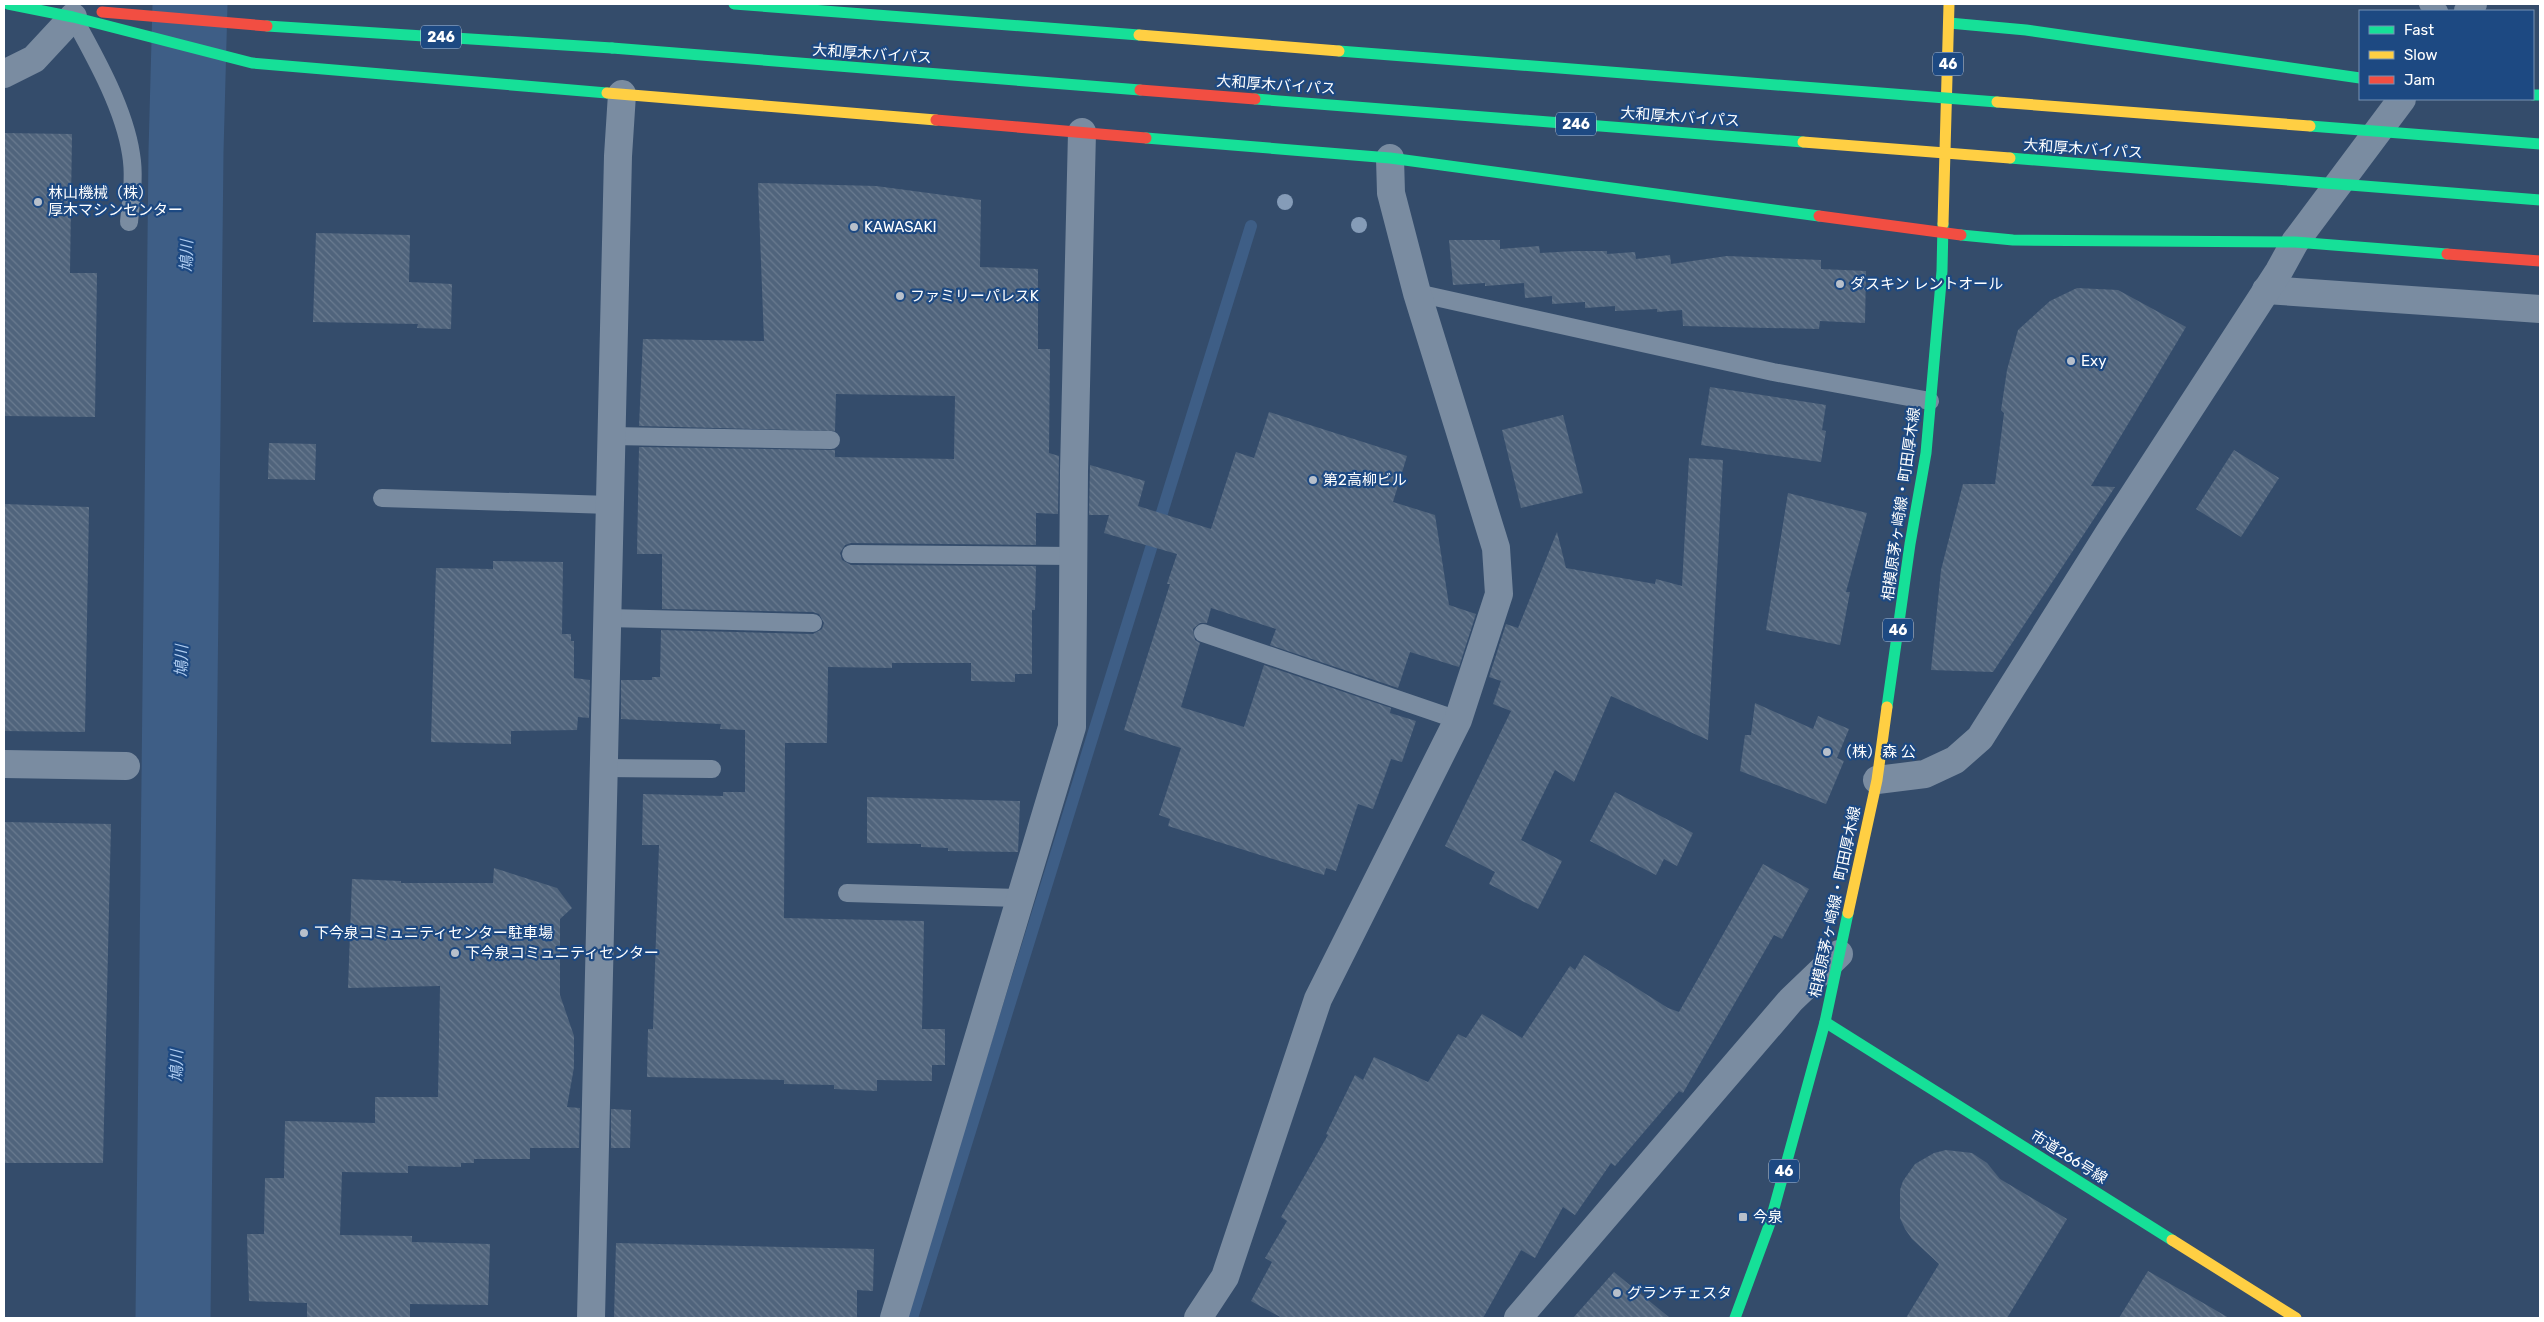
<svg xmlns="http://www.w3.org/2000/svg" width="2544" height="1322" viewBox="0 0 2544 1322" font-family="Rubik,'Noto Sans JP',sans-serif">
	<style>
		.lines { fill: none; stroke-linecap: round; stroke-linejoin: round }
		.stream { stroke: #3e5e86; stroke-width: 12 }
		.river { stroke: #3e5e86; stroke-width: 75 }
		.building { fill: url(#building-back-hatch) }
		.lane { stroke: #7a8ca1; stroke-width: 18 }
		.street { stroke: #7a8ca1; stroke-width: 28 }
		.fast { stroke: #16e098; stroke-width: 11 }
		.slow { stroke: #ffcf43; stroke-width: 11 }
		.jam { stroke: #f24e42; stroke-width: 11 }
		.fast-bridge { stroke: #16e098; stroke-width: 11 }
		.slow-bridge { stroke: #ffcf43; stroke-width: 11 }
		.jam-bridge { stroke: #f24e42; stroke-width: 11 }
		.tree { fill: #859cb8 }
		.poi-dot { fill: #b8c0cb; stroke: #1d4982; stroke-width: 2 }
		.labels { text-anchor: middle; stroke-width: 4.5; stroke-linejoin: round; paint-order: stroke }
		.shield { fill: #1d4982; stroke: #bbc8da; stroke-width: 1 }
		.shield-label { font-size: 14px; font-weight: bold; fill: #fff }
		.street-label { font-size: 15px; fill: #fff; stroke: #1d4982 }
		.poi-label { font-size: 15px; fill: #fff; stroke: #1d4982; text-anchor: start }
		.water-label { font-size: 16px; font-style: italic; fill: #afcdf1; stroke: #1d4982 }
	</style>
	<defs>
		<pattern id="building-back-hatch" width="6" height="6" patternUnits="userSpaceOnUse" patternTransform="scale(1.25)"><rect width="6" height="6" fill="#50647c"/><path d="M-1 5l2 2M0 0l6 6M5-1l2 2" fill="none" stroke="#6a7b90"/></pattern>
	</defs>
	<rect width="100%" height="100%" fill="#344c6b"/>
	<g class="lines">
		<polyline class="stream" points="912,1318 1251,226"/>
		<polyline class="river" points="173,1318 186,152 190,4"/>
	</g>
	<g class="building">
		<polygon points="4,133 72,134 70,273 97,273 95,417 4,416"/>
		<polygon points="758,183 876,186 981,200 980,267 1038,269 1038,349 1050,349 1049,453 1059,456 1058,514 1036,513 1036,545 851,543 845,545 840,553 842,560 851,565 1036,566 1035,610 1032,610 1032,674 1015,674 1015,682 971,681 971,663 892,663 892,668 828,667 827,743 785,743 784,918 924,921 922,1029 945,1029 945,1065 932,1065 932,1081 877,1080 877,1091 834,1089 834,1085 784,1084 784,1080 647,1077 648,1029 653,1029 659,845 642,845 643,794 723,796 723,792 745,792 745,730 720,729 721,724 621,719 621,680 652,680 652,677 660,677 661,630 813,634 822,629 824,623 819,614 813,612 662,609 662,554 637,554 639,447 835,450 835,457 954,459 955,396 836,394 835,431 639,426 643,339 764,341"/>
		<polygon points="316,233 410,235 409,282 452,284 451,329 417,328 418,324 313,322"/>
		<polygon points="1449,240 1500,240 1500,249 1539,246 1540,253 1576,251 1607,251 1607,254 1635,252 1636,259 1670,255 1671,264 1727,256 1821,260 1821,269 1866,271 1865,323 1820,321 1819,329 1683,326 1682,310 1657,312 1657,309 1615,311 1615,306 1585,308 1585,302 1552,304 1552,296 1525,298 1524,283 1485,286 1485,283 1453,285"/>
		<polygon points="2077,288 2118,290 2186,327 2091,486 2115,487 1993,672 1931,670 1941,570 1963,484 1995,484 2004,413 2001,410 2007,370 2018,330 2050,301"/>
		<polygon points="1710,387 1826,405 1822,430 1826,431 1821,462 1701,445"/>
		<polygon points="1269,412 1407,456 1393,502 1435,515 1449,605 1476,614 1459,667 1410,652 1398,688 1270,645 1276,629 1211,608 1207,623 1200,623 1193,629 1195,640 1200,643 1181,707 1244,727 1264,665 1391,708 1390,713 1416,721 1402,762 1391,759 1373,809 1358,804 1336,871 1326,868 1324,875 1168,826 1170,819 1159,815 1181,748 1124,730 1170,584 1167,584 1177,554 1104,533 1109,515 1089,515 1090,465 1145,481 1138,506 1211,529 1236,452 1254,458"/>
		<polygon points="1563,415 1583,493 1521,508 1502,430"/>
		<polygon points="269,443 316,444 315,480 268,479"/>
		<polygon points="2234,450 2279,478 2241,537 2196,509"/>
		<polygon points="1689,458 1723,460 1708,740 1611,696 1574,782 1555,770 1521,840 1562,861 1538,909 1489,884 1495,872 1445,846 1511,711 1493,704 1501,681 1489,677 1506,624 1518,628 1557,532 1566,568 1655,584 1656,579 1682,586"/>
		<polygon points="1788,493 1867,513 1846,592 1850,592 1840,645 1766,630"/>
		<polygon points="4,504 89,507 85,732 4,731"/>
		<polygon points="493,561 563,562 562,634 571,634 571,641 574,641 574,678 590,680 589,718 578,717 577,730 511,731 511,744 431,742 436,568 493,569"/>
		<polygon points="1755,703 1813,729 1818,716 1849,729 1837,758 1844,761 1826,804 1740,771 1745,735 1751,735"/>
		<polygon points="1615,792 1693,833 1677,866 1664,859 1656,875 1590,841"/>
		<polygon points="867,797 1020,801 1018,852 948,851 948,848 921,847 921,844 867,843"/>
		<polygon points="4,822 111,824 103,1163 4,1163"/>
		<polygon points="1763,864 1809,889 1782,939 1774,935 1683,1093 1679,1091 1615,1166 1611,1163 1575,1215 1563,1207 1535,1258 1521,1250 1483,1318 1282,1318 1251,1301 1272,1262 1265,1258 1287,1221 1281,1217 1328,1135 1326,1134 1355,1075 1363,1080 1374,1057 1428,1082 1458,1034 1466,1038 1482,1014 1522,1038 1570,966 1575,970 1584,955 1668,1008 1679,1012"/>
		<polygon points="494,868 557,888 572,908 560,919 560,995 574,1036 574,1067 567,1107 580,1108 579,1148 530,1148 530,1159 474,1159 474,1163 461,1163 461,1167 408,1166 408,1173 342,1172 340,1235 412,1236 412,1242 490,1244 488,1305 410,1304 410,1318 307,1318 307,1303 249,1301 247,1234 264,1234 265,1178 284,1178 285,1121 375,1123 375,1097 438,1097 440,986 348,988 352,879 401,881 401,883 493,883"/>
		<polygon points="611,1109 631,1110 630,1148 611,1148"/>
		<polygon points="1946,1150 1972,1153 1987,1163 2000,1179 2067,1219 2007,1318 1906,1318 1939,1264 1912,1239 1905,1229 1900,1218 1900,1190 1903,1181 1915,1164 1934,1153"/>
		<polygon points="616,1243 874,1249 873,1291 857,1290 857,1318 614,1318"/>
		<polygon points="2148,1271 2229,1318 2119,1318"/>
		<polygon points="1614,1272 1670,1318 1573,1318"/>
	</g>
	<g class="lines">
		<g class="lane">
			<polyline points="2428,4 2439,11"/>
			<path d="M73,17c22,40 51,91 58,137 4,23 0,46 -2,68"/>
			<polyline points="1417,293 1773,372 1930,401"/>
			<polyline points="612,436 831,440"/>
			<polyline points="382,498 610,505"/>
			<polyline points="851,554 1073,556"/>
			<polyline points="607,618 813,623"/>
			<polyline points="1203,633 1458,720"/>
			<polyline points="603,768 712,769"/>
			<polyline points="847,893 1020,898"/>
		</g>
		<g class="street">
			<polyline points="2468,11 2473,4"/>
			<polyline points="4,74 34,59 73,17"/>
			<polyline points="2266,290 2540,309"/>
			<polyline points="4,764 126,766"/>
			<polyline points="1877,780 1925,774 1955,760 1980,738 2109,533 2279,271 2295,242 2402,99"/>
			<polyline points="591,1318 618,156 622,94"/>
			<polyline points="894,1318 1072,727 1074,471 1082,132"/>
			<polyline points="1198,1318 1225,1277 1318,999 1458,720 1499,594 1496,548 1417,293 1391,193 1390,158"/>
			<polyline points="1518,1318 1791,1000 1839,954"/>
		</g>
		<g class="fast">
			<polyline points="8,4 73,17 252,63 607,93"/>
			<polyline points="1949,23 2026,30 2360,78"/>
			<polyline points="267,26 612,48"/>
			<polyline points="2533,95 2540,95"/>
			<polyline points="1146,138 1390,158 1819,216"/>
			<polyline points="1961,235 2013,240 2295,242 2447,254"/>
			<polyline points="1887,707 1910,544 1926,453 1942,271 1943,224"/>
			<polyline points="1825,1022 2172,1240"/>
			<polyline points="1735,1318 1770,1223 1825,1022 1848,913"/>
		</g>
		<g class="slow">
			<polyline points="607,93 936,120"/>
			<polyline points="1943,224 1949,4"/>
			<polyline points="1848,913 1877,780 1887,707"/>
			<polyline points="2172,1240 2296,1318"/>
		</g>
		<g class="jam">
			<polyline points="102,12 267,26"/>
			<polyline points="936,120 1146,138"/>
			<polyline points="1819,216 1961,235"/>
			<polyline points="2447,254 2540,261"/>
		</g>
		<g class="fast-bridge">
			<polyline points="734,4 1139,35"/>
			<polyline points="612,48 1140,90"/>
			<polyline points="1339,51 1997,102"/>
			<polyline points="1255,99 1803,142"/>
			<polyline points="2310,126 2540,144"/>
			<polyline points="2010,158 2540,200"/>
		</g>
		<g class="slow-bridge">
			<polyline points="1139,35 1339,51"/>
			<polyline points="1997,102 2310,126"/>
			<polyline points="1803,142 2010,158"/>
		</g>
		<polyline class="jam-bridge" points="1140,90 1255,99"/>
	</g>
	<g class="tree">
		<circle cx="1285" cy="202" r="8"/>
		<circle cx="1359" cy="225" r="8"/>
	</g>
	<g class="poi-dot">
		<circle cx="38" cy="202" r="5"/>
		<circle cx="854" cy="227" r="5"/>
		<circle cx="1840" cy="284" r="5"/>
		<circle cx="900" cy="296" r="5"/>
		<circle cx="2071" cy="361" r="5"/>
		<circle cx="1313" cy="480" r="5"/>
		<circle cx="1827" cy="752" r="5"/>
		<circle cx="304" cy="933" r="5"/>
		<circle cx="455" cy="953" r="5"/>
		<rect x="1738" y="1212" width="10" height="10" rx="2.5"/>
		<circle cx="1617" cy="1293" r="5"/>
	</g>
	<g class="labels">
		<g class="shield">
			<rect x="421" y="25.5" width="40" height="23" rx="4"/>
			<rect x="1933" y="52.5" width="30" height="23" rx="4"/>
			<rect x="1556" y="112.5" width="40" height="23" rx="4"/>
			<rect x="1883" y="618.5" width="30" height="23" rx="4"/>
			<rect x="1769" y="1159.5" width="30" height="23" rx="4"/>
		</g>
		<g class="shield-label">
			<text x="441" y="42">246</text>
			<text x="1948" y="69">46</text>
			<text x="1576" y="129">246</text>
			<text x="1898" y="635">46</text>
			<text x="1784" y="1176">46</text>
		</g>
		<g class="street-label">
			<text transform="translate(872 54) rotate(4)" y="5">大和厚木バイパス</text>
			<text transform="translate(1276 85) rotate(4)" y="5">大和厚木バイパス</text>
			<text transform="translate(1680 117) rotate(4)" y="5">大和厚木バイパス</text>
			<text transform="translate(2083 149) rotate(4)" y="5">大和厚木バイパス</text>
			<text transform="translate(1901 504) rotate(-82)" y="5">相模原茅ヶ崎線・町田厚木線</text>
			<text transform="translate(1835 902) rotate(-78)" y="5">相模原茅ヶ崎線・町田厚木線</text>
			<text transform="translate(2069 1157) rotate(32)" y="5">市道266号線</text>
		</g>
		<g class="poi-label">
			<text x="48" y="198">林山機械（株）<tspan x="48" dy="17">厚木マシンセンター</tspan></text>
			<text x="864" y="232">KAWASAKI</text>
			<text x="1850" y="289">ダスキン レントオール</text>
			<text x="910" y="301">ファミリーパレスK</text>
			<text x="2081" y="366">Exy</text>
			<text x="1323" y="485">第2高柳ビル</text>
			<text x="1837" y="757">（株）森 公</text>
			<text x="314" y="938">下今泉コミュニティセンター駐車場</text>
			<text x="465" y="958">下今泉コミュニティセンター</text>
			<text x="1753" y="1222">今泉</text>
			<text x="1627" y="1298">グランチェスタ</text>
		</g>
		<g class="water-label">
			<text transform="translate(186 256) rotate(-89)" y="6">鳩川</text>
			<text transform="translate(181 661) rotate(-89)" y="6">鳩川</text>
			<text transform="translate(176 1066) rotate(-89)" y="6">鳩川</text>
		</g>
	</g>
	<rect width="2544" height="1322" fill="none" stroke="#ffffff" stroke-width="10"/>
	<rect x="2359" y="10" width="175" height="90" fill="#1d4982" stroke="#7792b4"/>
	<rect x="2369" y="26" width="25" height="8" fill="#16e098" stroke="#7792b4"/>
	<text x="2404" y="35" font-size="15" fill="#ffffff">Fast</text>
	<rect x="2369" y="51" width="25" height="8" fill="#ffcf43" stroke="#7792b4"/>
	<text x="2404" y="60" font-size="15" fill="#ffffff">Slow</text>
	<rect x="2369" y="76" width="25" height="8" fill="#f24e42" stroke="#7792b4"/>
	<text x="2404" y="85" font-size="15" fill="#ffffff">Jam</text>
</svg>
